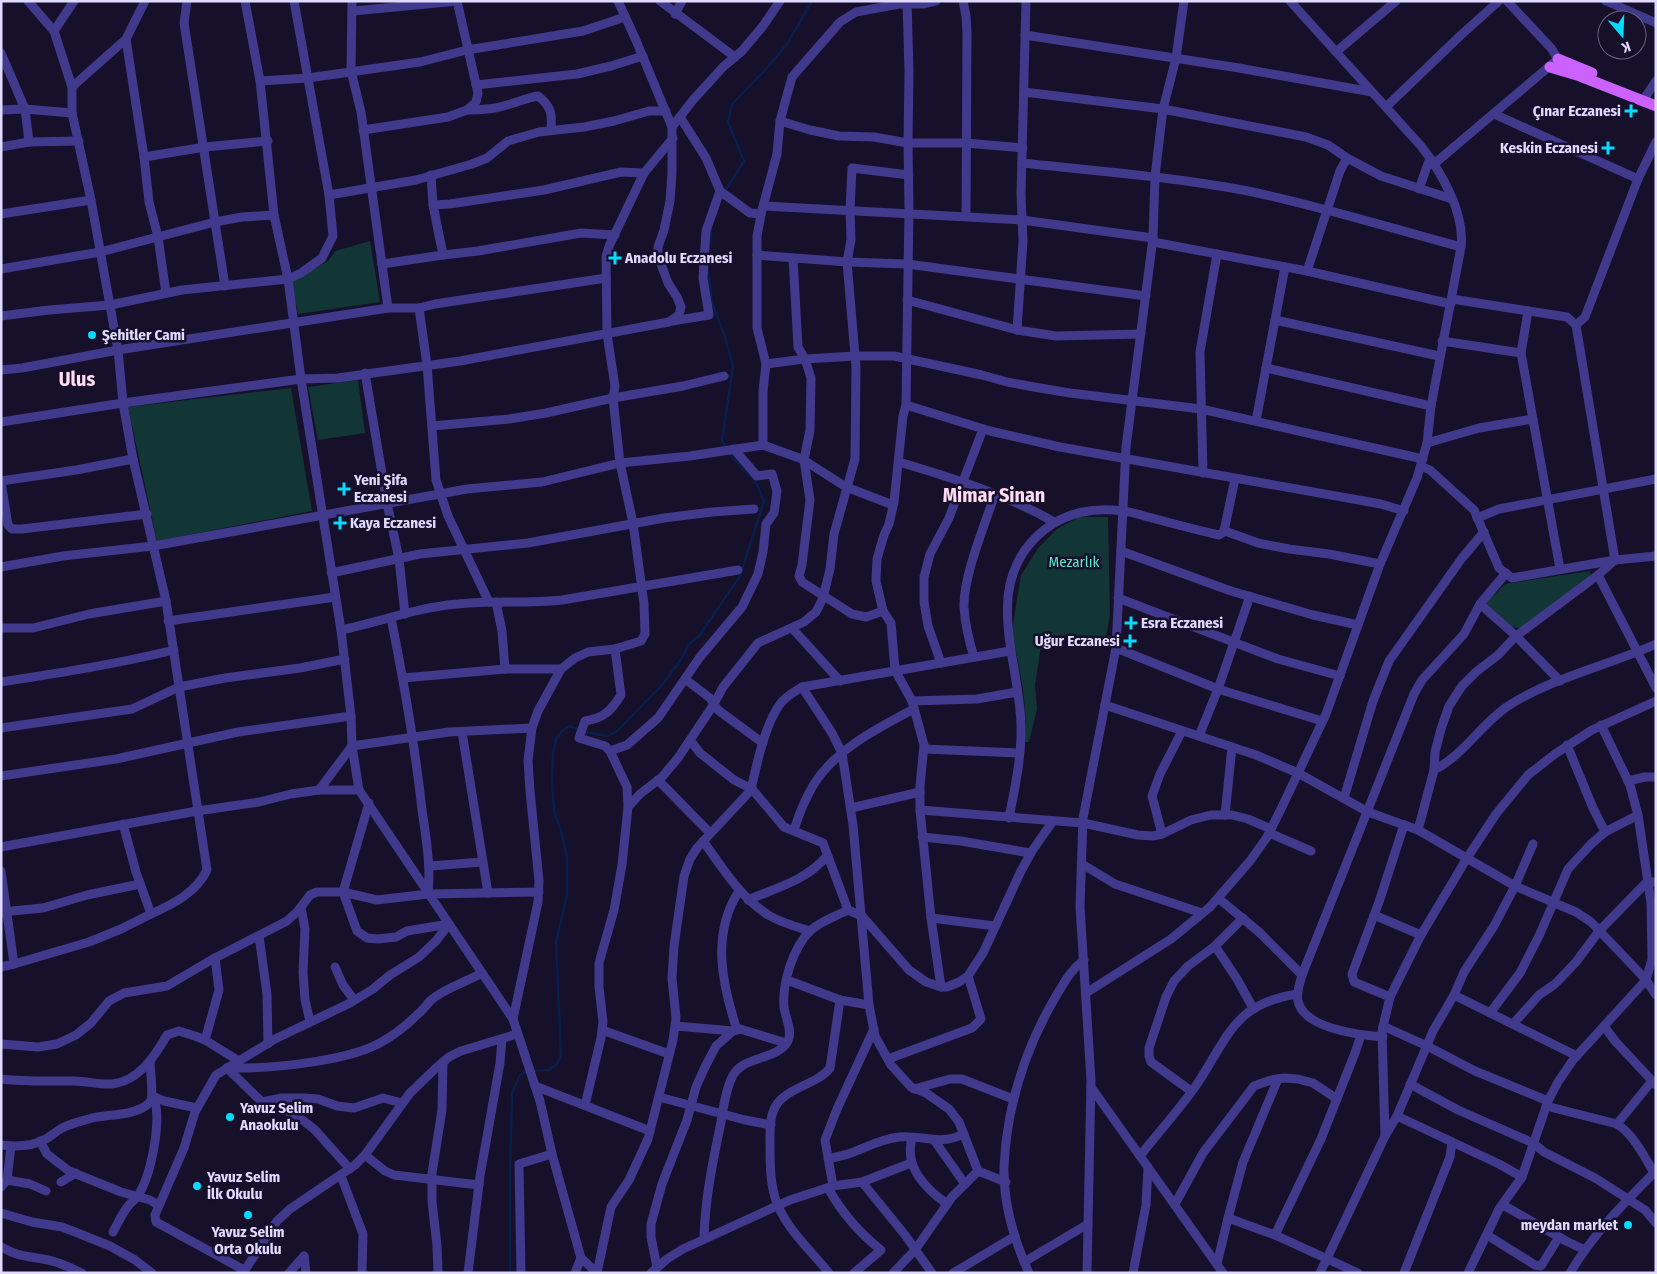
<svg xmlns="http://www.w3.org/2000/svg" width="1657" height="1274" viewBox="0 0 1657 1274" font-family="'Fira Sans Condensed',sans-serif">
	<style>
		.green { fill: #123536 }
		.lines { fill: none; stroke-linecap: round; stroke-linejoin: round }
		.stream { stroke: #081e4c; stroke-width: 2.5 }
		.minor { stroke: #40398c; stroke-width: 9 }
		.major { stroke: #cb61ff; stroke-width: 11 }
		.poi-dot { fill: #06dbff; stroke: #16102b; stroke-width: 2 }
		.labels { text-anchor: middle; stroke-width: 5; stroke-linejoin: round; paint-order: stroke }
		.poi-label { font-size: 15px; font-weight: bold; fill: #e0daff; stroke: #16102b; text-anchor: start }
		.park-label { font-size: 15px; fill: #5fe6ca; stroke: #16102b }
		.district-label { font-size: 20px; font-weight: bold; fill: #ffdcf1; stroke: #16102b }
	</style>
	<rect width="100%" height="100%" fill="#16102b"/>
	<g class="green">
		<polygon points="370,241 380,302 298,314 291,281 328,261 335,251"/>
		<polygon points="358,380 365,433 318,440 308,387"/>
		<polygon points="291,388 312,511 157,541 128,407"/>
		<polygon points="1079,517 1108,517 1110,615 1106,638 1046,641 1041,646 1035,685 1037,709 1029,742 1025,742 1026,722 1023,689 1012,630 1021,575 1039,547 1057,529"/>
		<polygon points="1590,571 1591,577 1520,628 1511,627 1487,606 1487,602 1505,584"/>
	</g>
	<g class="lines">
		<g class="stream">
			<polyline points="727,188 744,161 728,122 732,104 767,68 787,44 812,1"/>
			<polyline points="710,244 711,230"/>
			<polyline points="708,272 712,303 724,334 733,366 722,441 727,448"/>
			<polyline points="585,732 608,736 616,732 663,684 681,659 688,645 699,636 740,576 764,501 756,482 737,462 730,453"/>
			<polyline points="510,1273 510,1172 512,1093 520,1075 527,1071 549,1070 557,1064 561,1054 556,943 567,895 567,857 561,831 554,811 552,780 553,754 556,739 562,731 570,726 580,730"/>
		</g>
		<g class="minor">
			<path d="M28,1l26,30 18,56v26l19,87 27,150 5,53 10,56 33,142 41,269c-11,23 -34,34 -56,44"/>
			<polyline points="187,1 184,23 225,286"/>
			<polyline points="245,1 260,81 274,215 288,279 301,379 341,630 351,716 352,746 359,790 513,1019 540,1101 552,1154 581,1258 597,1273"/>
			<polyline points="352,1 351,71 361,112 388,308"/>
			<polyline points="660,1 735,57"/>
			<polyline points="907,1 909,71 908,143 909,209 906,405 903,416 894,502 889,524 884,535 877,559 876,581 883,611 891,623 895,670 912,701 924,745 920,786 920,810 1083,823 1138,835 1153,836 1162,834 1191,820 1211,815 1232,815 1248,819 1271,829"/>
			<polyline points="963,1 966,16 967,33 966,216"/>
			<polyline points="1026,1 1021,194 1023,241 1017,330 1056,336 1141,334"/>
			<polyline points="1606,1 1656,23"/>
			<polyline points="353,11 458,1"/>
			<polyline points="675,14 682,1"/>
			<polyline points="54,31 74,1"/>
			<polyline points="1025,35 1239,68 1372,92"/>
			<polyline points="126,39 144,157 149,202 158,237 166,293"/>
			<polyline points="1336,52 1396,1"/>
			<polyline points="1,53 25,109 29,142"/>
			<polyline points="260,81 308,78 420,62 467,50 583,31 625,17"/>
			<polyline points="476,85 577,74 611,66 643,56"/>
			<polyline points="72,87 126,39 145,1"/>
			<polyline points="1024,92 1163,109 1306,137 1328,145 1347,158 1381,176 1452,199"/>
			<polyline points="1642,102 1656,81"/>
			<polyline points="1386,107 1461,35 1499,1"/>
			<polyline points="1,110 25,109 72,113"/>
			<path d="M467,110c13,0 28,-1 40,-5 11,-3 20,-7 31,-9 14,11 14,18 13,34"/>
			<polyline points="1494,114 1638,179"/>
			<polyline points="680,117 706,158 720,191 750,213 761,214"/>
			<polyline points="780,121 810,130 839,136 874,137 908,143 966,143 1023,148"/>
			<polyline points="672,127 693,100 723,67 742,51 763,26 780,1"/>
			<polyline points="363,130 448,117 467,110 476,102 478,93 457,1"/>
			<polyline points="1,147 29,142 79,141"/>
			<polyline points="144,157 205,147 268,141"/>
			<path d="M1022,163c76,8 151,14 226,28 72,15 142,37 213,56"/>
			<polyline points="1434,164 1558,59 1551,48 1507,1"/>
			<polyline points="431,175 433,205 450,204 544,190 621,172 644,173"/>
			<polyline points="1419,189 1430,158"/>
			<polyline points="329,195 416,180 472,164 487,158 508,141 539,132 584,127 614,121 649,111 666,111"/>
			<polyline points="433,205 443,255 478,251 581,233 615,235"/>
			<polyline points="764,206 1022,220 1153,238"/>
			<polyline points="1,214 91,200"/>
			<polyline points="1153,242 1307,271 1451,304"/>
			<polyline points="757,255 847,262 907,264 1146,296"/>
			<polyline points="793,258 798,347 805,359 811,378 810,430 804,460 810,500 802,565 799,576 802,582 852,614 866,617 883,611"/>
			<polyline points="382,264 443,255"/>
			<polyline points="1,269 100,252 215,222 242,217 274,215"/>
			<polyline points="1307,271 1340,171 1347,158"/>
			<polyline points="1452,299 1567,317 1576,325 1615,560"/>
			<polyline points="907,300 1017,330"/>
			<polyline points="419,308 427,365 436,480 448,516 489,602"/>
			<polyline points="1528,311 1521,353 1560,569"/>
			<polyline points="1,316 49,310 110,305 182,290 288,279 301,273 322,258 333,236 329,195 294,1"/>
			<polyline points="1275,320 1439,356"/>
			<polyline points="672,321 709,315 703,278 706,231 720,191"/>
			<polyline points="1576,325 1585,317 1638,179 1656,142"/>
			<polyline points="1442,341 1521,353"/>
			<polyline points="766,364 805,359 855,356 894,356 982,375 1007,382 1034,387 1070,393 1201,409 1423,459"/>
			<polyline points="1266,368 1431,406"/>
			<polyline points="1,370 22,368 118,350 388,308 419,308 435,304 606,278"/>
			<polyline points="365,373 387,503 399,559 405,614"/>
			<polyline points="906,405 990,431 1060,447 1381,504 1404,511"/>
			<polyline points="1256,421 1285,267"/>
			<polyline points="1,422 123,403 301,379 338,378 460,361 669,322 679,315 681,307 677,297 668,283 658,256 658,247 664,230 670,201 672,173 672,127 635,38 618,1"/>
			<polyline points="432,426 509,419 546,413 613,398 683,386 724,376"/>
			<polyline points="1427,443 1479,428 1533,419"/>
			<polyline points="763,445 763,391 766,364 757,328 757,236 762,210 777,154 780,121 792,77 840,22 856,12 899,4 924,4 936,1"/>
			<path d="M899,462c53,16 107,32 155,60"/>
			<polyline points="1421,466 1430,470 1474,510 1499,568 1512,578 1615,560 1656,556"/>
			<polyline points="1203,473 1200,352 1217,254"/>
			<polyline points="1,481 76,470 133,459"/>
			<polyline points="1,482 8,525 12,529 22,529 147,514"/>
			<polyline points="1477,518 1499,509 1656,479"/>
			<polyline points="1224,531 1235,479"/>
			<polyline points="1121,551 1231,591 1313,615 1358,625"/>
			<polyline points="1,567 63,556 153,546 467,489 542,482 620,463 690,456 763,445 802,459 846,487 893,505"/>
			<polyline points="331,573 420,554 528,543 664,518 712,512 754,509"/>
			<polyline points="1598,575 1656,688"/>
			<polyline points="1118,598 1278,659 1340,676"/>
			<polyline points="496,602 502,631 505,669"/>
			<polyline points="1480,604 1516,636 1560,681"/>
			<path d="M391,618c13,64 24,128 31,192 4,28 9,55 6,84"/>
			<polyline points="168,621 335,597"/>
			<polyline points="1,628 33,628 89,614 166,601"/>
			<polyline points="792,628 840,681"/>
			<path d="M341,630c39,-8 77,-23 117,-26 35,-4 69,0 104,-4l176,-30"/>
			<polyline points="1116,648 1218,689 1322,721"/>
			<path d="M615,649l6,46c-10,16 -17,23 -36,26l-6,17 26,8 5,5 17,-6 31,-27 42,-61 42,-50 16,-33 5,-22 3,-28 8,-11 3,-22 -5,-17 -15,2 -23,-27"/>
			<path d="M974,657c-5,-16 -9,-33 -10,-50 -1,-30 21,-83 31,-113"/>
			<polyline points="941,663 928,626 924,602 924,577 930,554 949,518 983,429"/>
			<polyline points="403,678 505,669 561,669"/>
			<polyline points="685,679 710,698 718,710 763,743"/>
			<path d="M1,682c58,-9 116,-18 173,-32"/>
			<polyline points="802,687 832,733 842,753 853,825 869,1005 875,1036 891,1065 911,1087 926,1093 949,1109 959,1122 978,1171 1006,1182"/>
			<polyline points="912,701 977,699 1017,692"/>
			<polyline points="1105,705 1256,755 1298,773 1368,812 1418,830 1515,886 1576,912 1591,922 1634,967 1646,980 1656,995"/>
			<polyline points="1,728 132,709 179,687 225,678 300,668 345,659"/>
			<polyline points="462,732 488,893"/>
			<polyline points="1199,736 1218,689 1250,596"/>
			<polyline points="690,740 700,753 734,780 752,789 784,827 823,843 848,910 862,916 909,970 926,982 941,987 947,987 959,982 968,976 983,953 1021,871 1032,851 1053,821"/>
			<polyline points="1567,745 1593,808 1605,832"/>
			<polyline points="924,749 1019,753"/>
			<path d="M1434,770c30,-15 47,-46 74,-64 43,-28 101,-41 148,-62"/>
			<polyline points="1,776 116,759 238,732 351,716"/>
			<polyline points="658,780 710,833"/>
			<polyline points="1628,781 1645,777 1656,777"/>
			<polyline points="319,790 352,746 449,732 532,728"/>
			<polyline points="1344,798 1373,701 1389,661 1462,558 1484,532"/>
			<polyline points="369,803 343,892 357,931 367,938 378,939 396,937 407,931 449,924"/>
			<polyline points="628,807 640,794 662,777 678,758 714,704 723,687 758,643 804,622 816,612 823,598 830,569 834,534 855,459 856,367 847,262 851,240 850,210 852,168 909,175"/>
			<polyline points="851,808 920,792"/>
			<polyline points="920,810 931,918 941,987"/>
			<polyline points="1225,815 1232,747"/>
			<path d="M1009,818c6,-31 13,-62 12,-94 -2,-66 -41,-142 23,-194 22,-18 51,-23 79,-19 10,1 20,5 29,7 22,6 45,12 67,17l6,-4 33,12 31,6 40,5 51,10"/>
			<path d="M794,830c5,-16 11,-31 20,-46 22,-35 64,-56 100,-75"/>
			<polyline points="1418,830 1434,770 1435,752 1441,729 1449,706 1462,686 1476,672 1498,655 1516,636 1598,575 1615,560"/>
			<polyline points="1269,833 1311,851"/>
			<polyline points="1162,834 1152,796 1160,774 1182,731"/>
			<polyline points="922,837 961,841 1030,853"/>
			<path d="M703,841c20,27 37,57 67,75 12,7 27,11 40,15"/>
			<polyline points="1,847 197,811 259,802 291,794 319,790 359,790"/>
			<polyline points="1082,864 1115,884 1202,913"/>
			<polyline points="429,866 483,862"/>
			<polyline points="1,871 14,964 1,967"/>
			<polyline points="1218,898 1259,932 1302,975"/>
			<path d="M748,900c28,-12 59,-20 79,-44"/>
			<polyline points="301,907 305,929 303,972 305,1000 310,1021"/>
			<polyline points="1,912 43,908 87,895 140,884"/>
			<polyline points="1374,915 1421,935"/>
			<polyline points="931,918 995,926"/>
			<polyline points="1243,918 1215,946 1237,979 1253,1008"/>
			<polyline points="259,936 267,994 268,1044"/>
			<polyline points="14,964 89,942 121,929 151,914 136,872 123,824"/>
			<polyline points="335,967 343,985 354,1000"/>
			<polyline points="787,980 840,1000 869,1005"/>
			<path d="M1086,993l85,-54 39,-32 40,-46 17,-24 14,-28 45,-95 54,-150 37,-86 10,-35 4,-37 30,-159c4,-35 -20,-75 -40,-101l-131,-145"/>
			<polyline points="1454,995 1577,1056"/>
			<polyline points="1390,997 1354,982 1352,974 1379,902 1404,825"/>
			<polyline points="1490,1013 1520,973 1539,936 1568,869 1591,844 1605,832 1638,815"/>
			<polyline points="513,1019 538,902 539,881 530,791 528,760 532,728 538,711 561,669 575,658 588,652 615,649 641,641 645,634 644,604 633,523 620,463 613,398 615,386 607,334 606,256 610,244 644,173 673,138"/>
			<polyline points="1513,1024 1539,995 1555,984 1576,962 1599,931 1647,882 1656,882"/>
			<polyline points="676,1026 733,1031"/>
			<polyline points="1383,1026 1427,1046 1475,1071 1548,1101"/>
			<polyline points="1604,1026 1615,1041 1656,1085"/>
			<polyline points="602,1030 669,1054"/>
			<path d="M737,1030c-15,-46 -26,-96 2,-139"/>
			<path d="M1383,1037c-23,-2 -79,-8 -85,-36 -2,-8 2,-18 4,-26l112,-281 8,-14 42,-46 16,-30 26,-31"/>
			<polyline points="205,1040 219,990 215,958"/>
			<polyline points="1,1044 38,1047 57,1044 76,1035 91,1023 109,1001 124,993 167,986 211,960 287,921 298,911 310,895 317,892 343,892 377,900 428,894 539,892"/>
			<polyline points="888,1059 972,1028 981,1019 968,976"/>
			<path d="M227,1068c40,1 116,-6 151,-24 15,-8 29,-19 40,-30 5,-4 9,-10 13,-14 14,-12 35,-18 51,-27"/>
			<polyline points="227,1068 265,1105 293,1113 305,1122 315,1130 350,1169"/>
			<path d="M1,1079c24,3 49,2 73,2 13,0 26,4 38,3 27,-3 43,-28 55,-49l12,-4 16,5 10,4 34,21"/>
			<polyline points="1410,1084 1458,1110 1533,1143 1544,1152 1595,1178 1628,1199 1645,1210 1656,1223"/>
			<polyline points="535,1086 650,1131"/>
			<polyline points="1091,1087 1223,1273"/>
			<polyline points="914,1089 950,1079 962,1079 1013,1099"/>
			<polyline points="1191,1091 1151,1062 1149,1056 1149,1048 1166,997 1174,981 1188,966 1215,946"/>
			<polyline points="153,1096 164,1101 197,1108"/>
			<polyline points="659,1097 745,1120 771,1125"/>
			<polyline points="262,1102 282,1098 304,1098 318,1099 337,1106 354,1108 383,1098 402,1103"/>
			<polyline points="585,1105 601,1038 603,1022 599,987 599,963 614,910 622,865 628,807 627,787 610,751"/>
			<path d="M1546,1106l71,18c17,11 27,32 37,49"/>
			<polyline points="1397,1116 1499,1164 1522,1177"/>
			<polyline points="1617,1124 1652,1081"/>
			<polyline points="1385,1136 1382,1031 1390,997 1421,935 1467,858 1496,814 1528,775 1555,754 1592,730 1656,701"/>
			<path d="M912,1138c-8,29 13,50 35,66"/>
			<polyline points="934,1140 965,1184"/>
			<polyline points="40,1141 47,1154 69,1171 121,1192 150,1200 158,1205"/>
			<path d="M1,1145c15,2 32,1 45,-6 6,-4 11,-8 16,-11 10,-5 20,-7 30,-10 16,-4 46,-2 58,-16 4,-5 0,-33 0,-41"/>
			<polyline points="365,1155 385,1171 394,1175 479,1185"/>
			<path d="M1140,1156c18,-23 38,-45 55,-69 33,-48 37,-83 102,-93"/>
			<path d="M828,1159c7,-2 15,-3 23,-6 16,-6 30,-14 48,-16 26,-2 39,9 65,-3"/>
			<polyline points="341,1176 363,1234 362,1273"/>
			<polyline points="7,1180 30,1184 46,1191"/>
			<polyline points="61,1182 76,1173"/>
			<polyline points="862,1182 905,1235 932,1273"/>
			<polyline points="833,1186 825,1140 837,1109 874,1029"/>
			<polyline points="1,1187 7,1180 11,1146"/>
			<path d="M828,1188c14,25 30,44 53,62l-27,23"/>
			<polyline points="1175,1204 1203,1153 1254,1086 1271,1080 1284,1078 1298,1079 1313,1083 1337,1099"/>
			<polyline points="1503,1205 1566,1241 1585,1250"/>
			<polyline points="1,1213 32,1222 62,1227 75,1232 110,1246 135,1260 152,1273"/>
			<polyline points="1228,1218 1275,1235 1358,1273"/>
			<path d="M113,1232c5,-9 9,-19 16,-27 2,-3 6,-5 8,-8 14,-20 26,-79 16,-101"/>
			<polyline points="1275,1235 1321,1139 1355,1053 1361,1035"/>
			<polyline points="1487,1235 1535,1265 1541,1266 1559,1237"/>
			<path d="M704,1238c1,-40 9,-77 17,-116 2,-13 6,-41 15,-51 13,-15 42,-12 52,-30 5,-10 -3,-24 -4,-34 -2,-24 9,-60 27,-77 10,-9 25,-14 37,-20"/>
			<path d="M1,1247c17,10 28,9 47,13 11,2 23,8 34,13"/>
			<polyline points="304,1256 306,1273"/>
			<polyline points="1024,1262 1088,1224"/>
			<polyline points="1217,1264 1228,1218 1243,1162 1278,1079"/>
			<polyline points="657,1267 651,1237 651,1224 662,1184 687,1120 696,1087 705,1067 716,1046 733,1031 740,1029 786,1043"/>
			<polyline points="244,1270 156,1222 155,1215 184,1148 195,1112 216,1075 275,1039 350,1003 373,989 390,975 419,957 436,941 449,924"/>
			<polyline points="243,1273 277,1221 290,1209 355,1165 365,1155 410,1093 436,1068 449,1057 461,1051 517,1034"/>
			<polyline points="289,1273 304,1256"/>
			<polyline points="438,1273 437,1246 432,1201 432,1173 442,1110 443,1062"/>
			<polyline points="468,1273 480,1176 500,1063 502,1039"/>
			<polyline points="521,1273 519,1164 552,1154"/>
			<polyline points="575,1273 581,1258"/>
			<path d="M597,1273l14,-66 18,-27 19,-41 25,-99 3,-22 -4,-40 2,-32 10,-70 6,-17 7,-11 55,-59v-4c6,-26 13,-60 28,-81 6,-8 14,-12 22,-17l208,-36"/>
			<polyline points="651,1273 667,1259 683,1249 790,1200 833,1186 862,1182 911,1163"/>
			<path d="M829,1273c-17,-21 -40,-42 -51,-67 -8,-19 -8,-41 -8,-61 0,-13 -1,-30 7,-41 12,-17 41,-20 53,-36l10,-68"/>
			<polyline points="893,1273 915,1250 952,1197 978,1171"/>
			<polyline points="953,1273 1015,1236"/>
			<path d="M1029,1273c-15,-33 -26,-71 -25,-107 3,-60 22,-119 52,-170 10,-16 13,-24 28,-36"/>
			<polyline points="1087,1273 1091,1080 1080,907 1083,818 1116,648 1126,447 1153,238 1155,176 1163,109 1176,58 1184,1"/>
			<polyline points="1133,1273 1146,1205 1148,1167"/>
			<polyline points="1320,1273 1385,1136 1397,1116 1433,1031 1454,995 1464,972 1494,926 1515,886 1533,844"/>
			<polyline points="1404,1273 1450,1157 1452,1142"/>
			<polyline points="1468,1273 1499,1209 1522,1177 1548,1101 1558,1082 1573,1060 1646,980 1652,959 1651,903 1638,815 1630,785 1601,725"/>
			<path d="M1570,1273c23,-39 54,-70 86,-102"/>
		</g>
		<g class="major">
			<polyline points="1558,59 1592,73"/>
			<polyline points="1550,67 1577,75 1656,106"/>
		</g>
	</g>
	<g class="poi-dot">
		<path d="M1628.5 103.5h5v5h5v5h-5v5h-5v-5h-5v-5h5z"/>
		<path d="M1605.5 140.5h5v5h5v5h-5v5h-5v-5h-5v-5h5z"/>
		<path d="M612.5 250.5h5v5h5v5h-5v5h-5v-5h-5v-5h5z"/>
		<circle cx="92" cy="335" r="5"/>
		<path d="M341.5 481.5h5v5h5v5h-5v5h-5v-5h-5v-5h5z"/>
		<path d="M337.5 515.5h5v5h5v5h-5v5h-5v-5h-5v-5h5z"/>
		<path d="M1128.5 615.5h5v5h5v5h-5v5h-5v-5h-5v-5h5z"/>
		<path d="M1127.5 633.5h5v5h5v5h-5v5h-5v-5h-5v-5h5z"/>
		<circle cx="230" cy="1117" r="5"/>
		<circle cx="197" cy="1186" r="5"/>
		<circle cx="248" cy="1215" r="5"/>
		<circle cx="1628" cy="1225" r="5"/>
	</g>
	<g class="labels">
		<g class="poi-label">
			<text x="1621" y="116" text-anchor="end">Çınar Eczanesi</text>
			<text x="1598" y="153" text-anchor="end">Keskin Eczanesi</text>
			<text x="625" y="263">Anadolu Eczanesi</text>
			<text x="102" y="340">Şehitler Cami</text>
			<text x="354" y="485">Yeni Şifa<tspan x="354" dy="17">Eczanesi</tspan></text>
			<text x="350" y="528">Kaya Eczanesi</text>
			<text x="1141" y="628">Esra Eczanesi</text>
			<text x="1120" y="646" text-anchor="end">Uğur Eczanesi</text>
			<text x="240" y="1113">Yavuz Selim<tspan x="240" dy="17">Anaokulu</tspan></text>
			<text x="207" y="1182">Yavuz Selim<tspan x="207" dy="17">İlk Okulu</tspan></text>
			<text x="1618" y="1230" text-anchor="end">meydan market</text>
			<text x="248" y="1237" text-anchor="middle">Yavuz Selim<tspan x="248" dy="17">Orta Okulu</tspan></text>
		</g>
		<g class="park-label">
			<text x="1074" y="567">Mezarlık</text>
		</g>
		<g class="district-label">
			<text x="77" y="386">Ulus</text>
			<text x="994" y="502">Mimar Sinan</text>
		</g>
	</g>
	<rect width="1657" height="1274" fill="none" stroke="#e0daff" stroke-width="5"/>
	<g transform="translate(1622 35) rotate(161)"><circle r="24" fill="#16102b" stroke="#676180"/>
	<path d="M0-4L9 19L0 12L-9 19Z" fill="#06dbff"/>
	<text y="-8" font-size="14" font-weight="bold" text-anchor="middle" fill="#e0daff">K</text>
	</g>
</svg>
